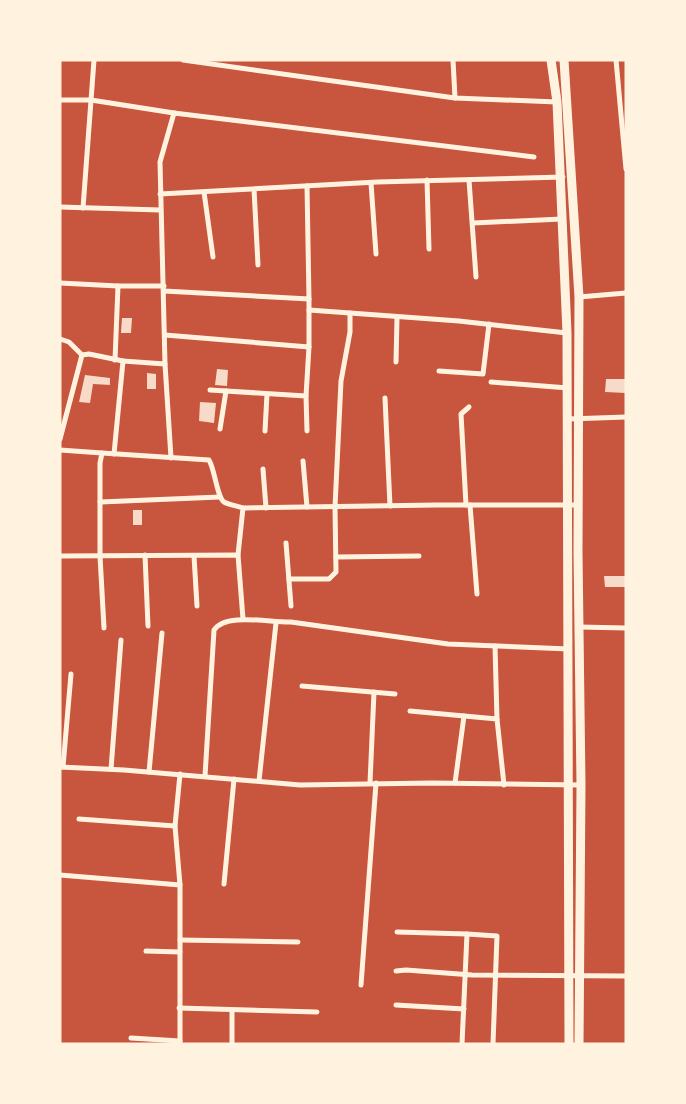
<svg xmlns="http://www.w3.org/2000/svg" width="686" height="1104" viewBox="0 0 686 1104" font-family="'Source Sans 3',sans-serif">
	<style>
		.building { fill: #f7dbc8 }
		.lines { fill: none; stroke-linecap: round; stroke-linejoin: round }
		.minor { stroke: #fff3e0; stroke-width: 5 }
		.trunk { stroke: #fff3e0; stroke-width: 9 }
	</style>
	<rect width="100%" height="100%" fill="#c8553d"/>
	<g class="building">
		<polygon points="122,318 132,318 131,333 121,333"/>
		<polygon points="217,369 228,370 227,386 215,385"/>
		<polygon points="147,373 156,374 156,389 147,389"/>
		<polygon points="85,375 110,378 110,385 93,384 90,403 79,402"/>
		<polygon points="606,379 626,379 626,393 605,392"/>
		<polygon points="200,402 216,403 214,423 199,421"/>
		<rect x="133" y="510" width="9" height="15"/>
		<polygon points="604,576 626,576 626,587 605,587"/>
	</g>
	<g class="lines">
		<g class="minor">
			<polyline points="183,60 455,98 557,102"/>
			<polyline points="453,60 455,98"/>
			<polyline points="616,60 626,169"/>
			<polyline points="60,100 91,100 174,113"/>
			<polyline points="427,180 429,249"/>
			<polyline points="469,180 476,277"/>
			<polyline points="371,183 376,254"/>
			<polyline points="254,189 258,265"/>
			<polyline points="204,192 213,257"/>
			<polyline points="160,194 377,182 563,177"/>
			<polyline points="60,207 160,210"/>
			<polyline points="83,208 94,60"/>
			<polyline points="473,223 562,219"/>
			<polyline points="60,283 118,286 164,286"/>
			<polyline points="164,291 309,299 307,186"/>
			<polyline points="579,297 626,293"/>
			<polyline points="309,310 350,313"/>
			<polyline points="165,335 309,347 309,299"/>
			<polyline points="60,339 69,342 82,355"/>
			<polyline points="115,360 118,286"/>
			<polyline points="396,362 397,318"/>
			<polyline points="165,364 171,458"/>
			<polyline points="439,371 483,374 489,324"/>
			<polyline points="491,382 568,388"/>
			<polyline points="210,390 306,396 307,431"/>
			<polyline points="306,396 309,347"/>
			<polyline points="385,398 390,506"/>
			<polyline points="568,419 626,417"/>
			<polyline points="220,429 226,391"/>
			<polyline points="265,431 267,394"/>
			<polyline points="60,439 82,355 89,354 123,361 165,364 160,162 174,113 534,157"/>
			<polyline points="60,450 102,453 100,463 100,556 104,628"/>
			<path d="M102,453l107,7c6,10 8,37 15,42 5,3 14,4 19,6l-5,47"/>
			<polyline points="114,454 123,361"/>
			<polyline points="303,461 307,507"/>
			<polyline points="263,469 266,508"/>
			<polyline points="100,502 220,497"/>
			<polyline points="466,505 461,414 469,407"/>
			<polyline points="470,505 477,594"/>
			<polyline points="243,508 436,505 579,505"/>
			<polyline points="286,543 291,606"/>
			<polyline points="145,555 148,626"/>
			<polyline points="60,556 238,555 243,619"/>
			<polyline points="194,556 197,606"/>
			<polyline points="336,557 419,556"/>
			<polyline points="289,579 329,579 336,572 335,507 341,381 350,332 350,313 459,321 567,333"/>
			<polyline points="579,627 626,628"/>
			<polyline points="495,646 497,719"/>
			<polyline points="302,686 395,694"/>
			<polyline points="410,711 497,719 504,785"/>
			<polyline points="60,767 124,770 300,785 432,783 581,785"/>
			<polyline points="63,767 71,674"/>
			<polyline points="111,769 121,640"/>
			<polyline points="149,772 162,633"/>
			<path d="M205,776l9,-146c11,-18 58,-7 77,-8l157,22 121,5"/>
			<polyline points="259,781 276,623"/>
			<polyline points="370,783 374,692"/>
			<polyline points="455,783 464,716"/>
			<polyline points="79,819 175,826 180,774"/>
			<polyline points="60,875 180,885 175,826"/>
			<polyline points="224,884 234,779"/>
			<polyline points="397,932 467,934 462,1044"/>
			<polyline points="467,934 497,936 493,1044"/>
			<polyline points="180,940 298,942"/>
			<polyline points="146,951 180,952"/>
			<polyline points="396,971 406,970 472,975 626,976"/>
			<polyline points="361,985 376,783"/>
			<polyline points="396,1005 464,1009"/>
			<polyline points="179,1008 317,1012"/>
			<polyline points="232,1010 232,1044"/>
			<polyline points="131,1038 180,1041"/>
			<polyline points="180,1044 180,885"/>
		</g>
		<g class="trunk">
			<polyline points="551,60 557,102 567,333 569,1044"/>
			<polyline points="564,60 579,297 578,552 581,785 579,1044"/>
		</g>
	</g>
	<rect width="686" height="1104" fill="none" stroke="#fff3e0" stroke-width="123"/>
</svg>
